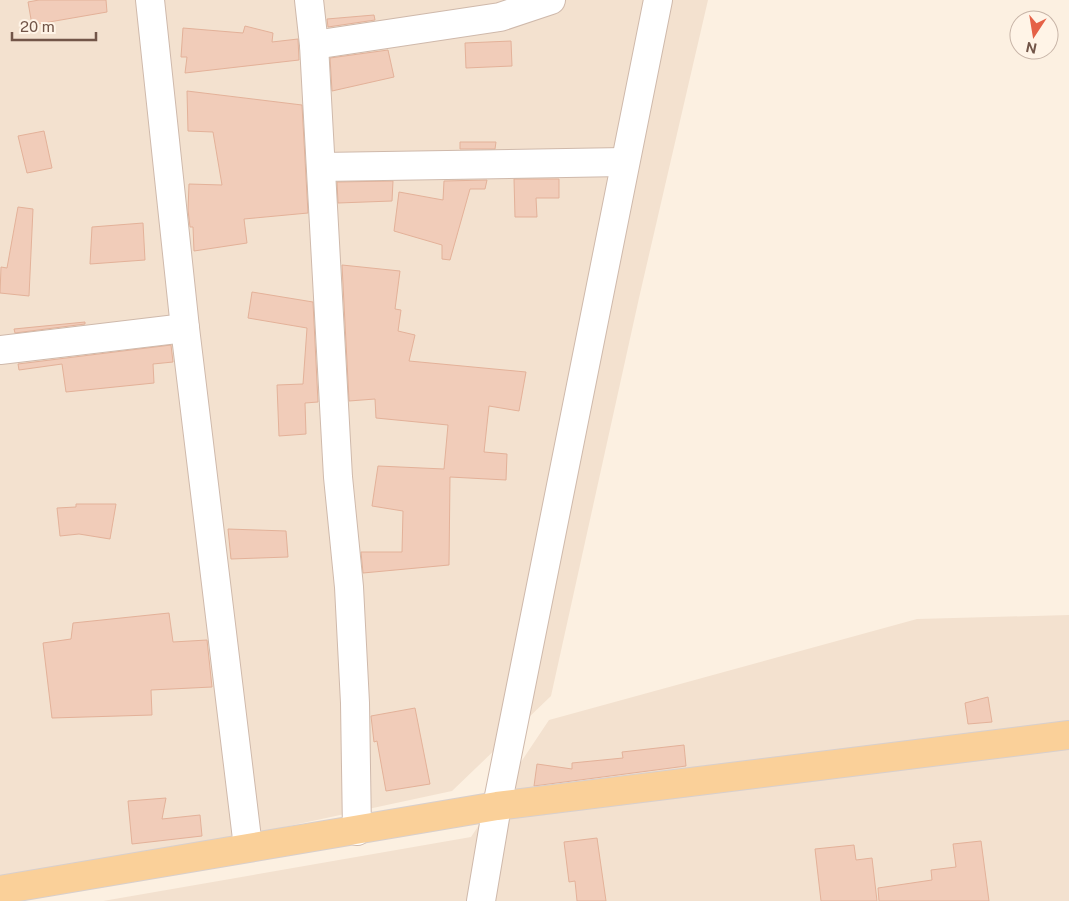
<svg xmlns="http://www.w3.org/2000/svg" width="1069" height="901" viewBox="0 0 1069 901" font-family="'Public Sans',sans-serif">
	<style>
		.residential { fill: #f3e1cf }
		.building { fill: #f1ccb9; stroke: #e3b199 }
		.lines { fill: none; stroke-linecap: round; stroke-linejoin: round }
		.minor-casing { stroke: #cfb9ab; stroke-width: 30 }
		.major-casing { stroke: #d8cfcc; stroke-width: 30 }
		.minor { stroke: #fff; stroke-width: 28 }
		.major { stroke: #fad099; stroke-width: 28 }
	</style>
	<rect width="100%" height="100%" fill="#fcf0e1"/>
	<g class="residential">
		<polygon points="0,0 708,0 639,298 551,696 452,791 187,848 0,886"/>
		<polygon points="1069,615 1069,901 103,901 471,837 549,720 917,619"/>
	</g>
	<g class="building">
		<polygon points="39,0 106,0 107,12 32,25 28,2"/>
		<polygon points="374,15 375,20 328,27 327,19"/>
		<polygon points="245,26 273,33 272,42 298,39 299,60 185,73 187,57 181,57 183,28 243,33"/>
		<polygon points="511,41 512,66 466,68 465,43"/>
		<polygon points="388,50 394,77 332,91 330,58"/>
		<polygon points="187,91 302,105 308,213 244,219 247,243 194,251 193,227 190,227 188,210 189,184 222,185 213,132 188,131"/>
		<polygon points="44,131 52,168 27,173 18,136"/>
		<polygon points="460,142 496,142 495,149 460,149"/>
		<polygon points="514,179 559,179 559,198 536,198 537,217 515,217"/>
		<polygon points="487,180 485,189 470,189 450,260 442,259 442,245 394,231 399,192 443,200 444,181"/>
		<polygon points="393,181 392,201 338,203 337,182"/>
		<polygon points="18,207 33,209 29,296 0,293 1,267 7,268"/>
		<polygon points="143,223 145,260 90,264 92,227"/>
		<polygon points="342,265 400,271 395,309 401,310 398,331 415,335 409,361 526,372 519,411 489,406 484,452 507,454 506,480 450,477 449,565 363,573 361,552 402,552 403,511 372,506 378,466 444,469 448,425 376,418 375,399 349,401"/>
		<polygon points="252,292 313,302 318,402 305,403 306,434 279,436 277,385 303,384 307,328 248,318"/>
		<polygon points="85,322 85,324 15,333 14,329"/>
		<polygon points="171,345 173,362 153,364 154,383 66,392 62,364 19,370 18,364"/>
		<polygon points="76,504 116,504 110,539 79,534 60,536 57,508 76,507"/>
		<polygon points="228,529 286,531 288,557 231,559"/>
		<polygon points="169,613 173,642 207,640 212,687 151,690 152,715 52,718 43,643 71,639 73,623"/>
		<polygon points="988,697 992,722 968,724 965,703"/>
		<polygon points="415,708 430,784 386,791 377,741 374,742 371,716"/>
		<polygon points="684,745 686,766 534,786 537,764 572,769 572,763 623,758 622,752"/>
		<polygon points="166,798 162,819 200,815 202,836 132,844 128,801"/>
		<polygon points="597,838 606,901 577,901 575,881 569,882 564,842"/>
		<polygon points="981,841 989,901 879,901 878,888 932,880 931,870 956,867 953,844"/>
		<polygon points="854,845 856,860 872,858 877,901 821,901 815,849"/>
	</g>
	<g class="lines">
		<defs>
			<g id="minor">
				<polyline points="150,0 185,328 248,847"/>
				<polyline points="309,0 314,45 338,477 349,587 355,703 357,831"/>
				<polyline points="314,45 500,17 551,0"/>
				<polyline points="321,167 624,162"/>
				<polyline points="0,350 185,328"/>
				<polyline points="481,901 497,806 658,0"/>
			</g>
			<polyline id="major" points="0,890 497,806 1069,735"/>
		</defs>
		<use href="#minor" class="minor-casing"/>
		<use href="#major" class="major-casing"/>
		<use href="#minor" class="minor"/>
		<use href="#major" class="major"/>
	</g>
	<g transform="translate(1034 35) rotate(192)"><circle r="24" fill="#fff4e7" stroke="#c7b4a7"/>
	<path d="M0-4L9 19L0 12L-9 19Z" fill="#e56147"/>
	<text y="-8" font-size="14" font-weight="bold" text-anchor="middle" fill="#725548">N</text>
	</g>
	<path d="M12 32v8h84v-8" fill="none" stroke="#725548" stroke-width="2.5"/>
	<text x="20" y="32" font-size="15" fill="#725548" stroke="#fff4e7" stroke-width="4" paint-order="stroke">20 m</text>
</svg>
